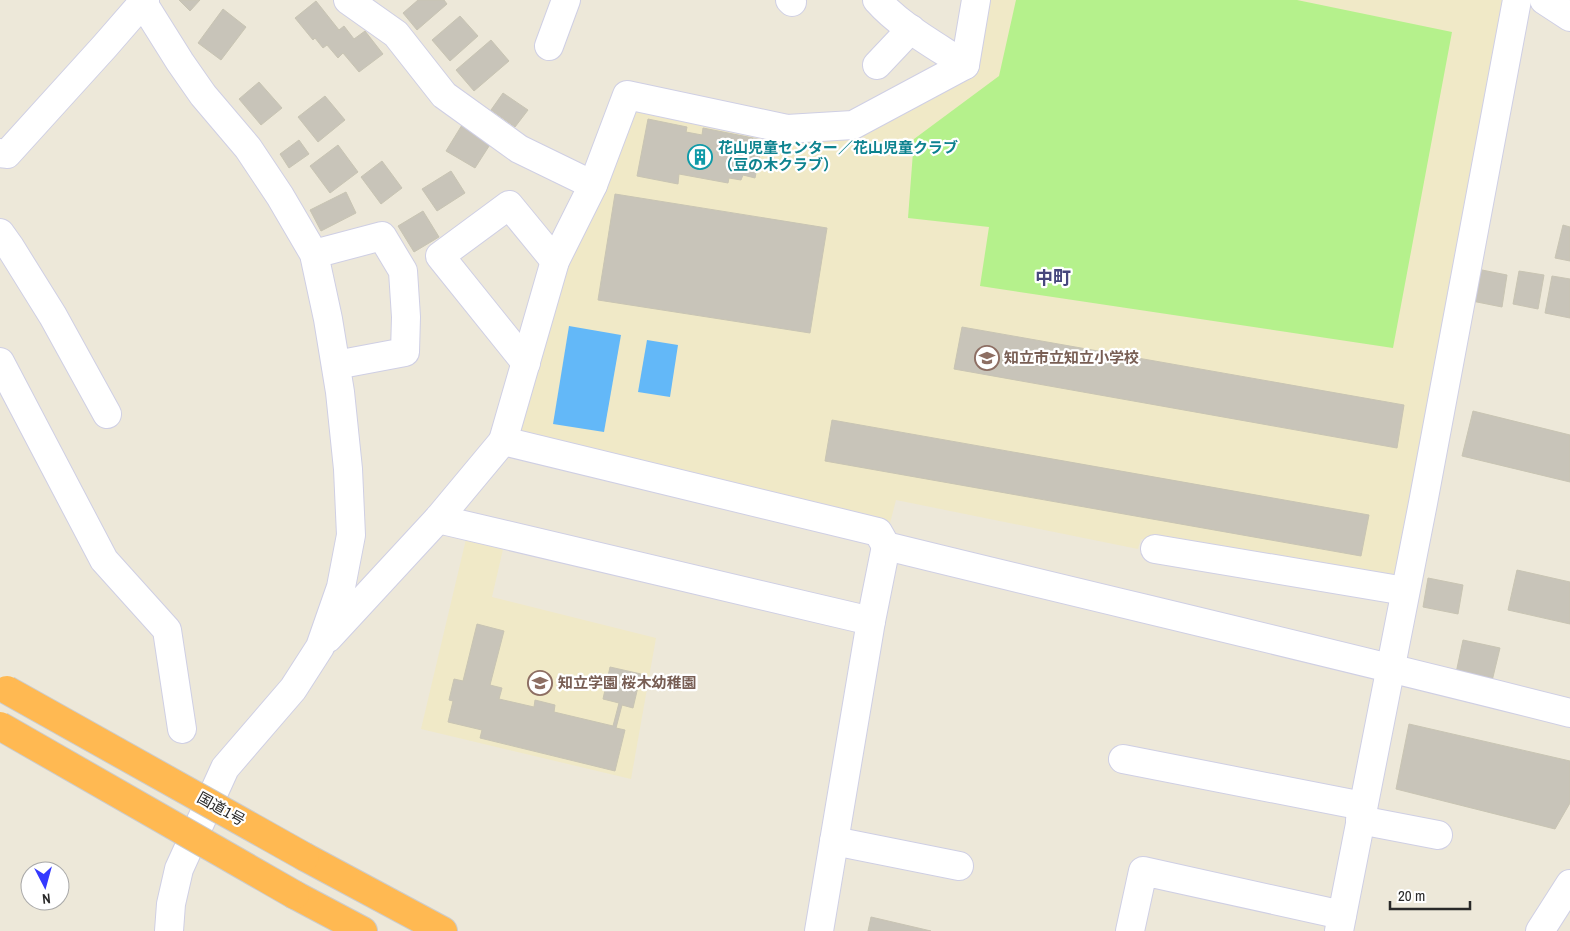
<svg xmlns="http://www.w3.org/2000/svg" width="1570" height="931" viewBox="0 0 1570 931" font-family="'Archivo Narrow','Noto Sans JP',sans-serif">
	<style>
		.education { fill: #f0e9c7 }
		.pitch { fill: #b5f18c }
		.water { fill: #63b8f8 }
		.building { fill: #c8c4b9; stroke: #c8c4b3 }
		.lines { fill: none; stroke-linecap: round; stroke-linejoin: round }
		.minor-casing { stroke: #cfcfe4; stroke-width: 30 }
		.highway-casing { stroke: #ccc; stroke-width: 30 }
		.minor { stroke: #fff; stroke-width: 28 }
		.highway { stroke: #ffb952; stroke-width: 28 }
		.highway-bridge-casing { stroke: #ccc; stroke-width: 30; stroke-linecap: butt }
		.highway-bridge { stroke: #ffb952; stroke-width: 28 }
		.labels { text-anchor: middle; stroke-width: 4.5; stroke-linejoin: round; paint-order: stroke }
		.culture-label { font-size: 15px; font-weight: bold; fill: #0d838f; stroke: #fff; text-anchor: start }
		.education-label { font-size: 15px; font-weight: bold; fill: #785e54; stroke: #fff; text-anchor: start }
		.street-label { font-size: 15px; fill: #292929; stroke: #fff }
		.quarter-label { font-size: 18px; font-weight: bold; fill: #46477d; stroke: #fff }
	</style>
	<rect width="100%" height="100%" fill="#ede8d9"/>
	<g class="education">
		<polygon points="988,0 1502,0 1394,584 1141,539 1138,549 896,500 889,527 520,434 557,283 606,188 632,108 788,138 976,72"/>
		<polygon points="467,535 504,545 492,597 656,638 631,779 421,729"/>
	</g>
	<polygon class="pitch" points="1016,0 1297,0 1452,32 1393,348 980,286 989,227 908,218 914,139 999,76"/>
	<g class="water">
		<polygon points="569,326 621,335 604,432 553,424"/>
		<polygon points="647,340 678,345 670,397 638,392"/>
	</g>
	<g class="building">
		<polygon points="179,0 200,0 190,11"/>
		<polygon points="418,0 444,0 447,4 417,30 403,13"/>
		<polygon points="316,1 339,30 344,26 354,39 365,31 383,54 359,72 343,53 338,58 327,45 323,48 315,38 313,40 295,18"/>
		<polygon points="223,9 246,27 221,60 198,43"/>
		<polygon points="460,16 478,36 450,61 432,40"/>
		<polygon points="491,40 509,61 474,91 456,70"/>
		<polygon points="259,82 282,108 261,125 239,99"/>
		<polygon points="503,93 528,110 515,127 491,110"/>
		<polygon points="325,96 345,120 318,142 298,117"/>
		<polygon points="648,119 687,127 686,132 702,135 703,128 763,140 755,178 743,175 741,180 729,178 728,183 679,174 678,184 637,176"/>
		<polygon points="462,125 491,143 475,168 446,151"/>
		<polygon points="299,140 309,154 289,168 280,154"/>
		<polygon points="338,145 358,172 330,193 310,166"/>
		<polygon points="382,161 402,188 381,204 361,177"/>
		<polygon points="451,171 465,193 437,211 422,189"/>
		<polygon points="346,192 356,213 321,231 310,210"/>
		<polygon points="615,194 827,228 810,333 598,300"/>
		<polygon points="423,211 439,237 414,252 398,226"/>
		<polygon points="1563,225 1570,227 1570,261 1555,258"/>
		<polygon points="1477,269 1507,275 1502,307 1472,301"/>
		<polygon points="1519,271 1544,275 1538,309 1513,304"/>
		<polygon points="1552,276 1570,279 1570,318 1545,313"/>
		<polygon points="962,327 1404,405 1397,448 954,369"/>
		<polygon points="1473,411 1570,435 1570,482 1462,456"/>
		<polygon points="832,420 1369,515 1361,556 825,461"/>
		<polygon points="1517,570 1570,582 1570,624 1508,610"/>
		<polygon points="1428,578 1463,585 1458,614 1423,607"/>
		<polygon points="477,624 504,631 490,685 502,688 499,699 534,707 535,700 555,705 554,712 613,726 619,703 603,699 610,667 641,674 633,708 622,705 616,728 625,730 615,771 480,738 482,730 448,722 453,701 449,700 454,679 463,681"/>
		<polygon points="1463,640 1500,648 1492,681 1456,673"/>
		<polygon points="1409,724 1570,761 1570,803 1555,829 1396,789"/>
		<polygon points="871,917 931,931 868,931"/>
	</g>
	<g class="lines">
		<defs>
			<g id="minor">
				<polyline points="348,0 396,34 444,95 519,149 593,185"/>
				<polyline points="790,0 792,2"/>
				<path d="M877,0c24,27 58,45 88,65"/>
				<path d="M976,0l-11,65 -112,60 -66,4 -160,-34 -34,90 -38,76 -52,180 375,91 8,14c228,56 456,109 684,167"/>
				<polyline points="1544,0 1570,17"/>
				<polyline points="143,3 180,62 203,95 248,148 280,196 314,254 328,319 340,392 348,469 351,535 341,587 320,647 293,689 225,768 179,869 171,904 169,931"/>
				<polyline points="549,46 566,0"/>
				<polyline points="877,65 911,29"/>
				<polyline points="0,153 7,154 105,46 145,0"/>
				<polyline points="0,233 10,247 53,316 107,414"/>
				<polyline points="314,254 382,236 403,271 406,317 405,352 336,365"/>
				<polyline points="0,362 104,560 167,630 182,729"/>
				<polyline points="526,363 440,256 509,205 555,261"/>
				<polyline points="438,519 871,621"/>
				<polyline points="1155,549 1405,591"/>
				<polyline points="328,638 438,519 503,441"/>
				<polyline points="1123,759 1363,806"/>
				<polyline points="1360,820 1438,835"/>
				<polyline points="834,841 959,866"/>
				<polyline points="819,931 871,621 886,546"/>
				<polyline points="1130,931 1143,871 1342,915"/>
				<polyline points="1339,931 1423,503 1517,0"/>
				<polyline points="1540,931 1570,884"/>
			</g>
			<g id="highway">
				<polyline points="305,857 443,931"/>
				<polyline points="295,895 363,931"/>
			</g>
		</defs>
		<use href="#minor" class="minor-casing"/>
		<use href="#highway" class="highway-casing"/>
		<use href="#minor" class="minor"/>
		<use href="#highway" class="highway"/>
		<defs>
			<g id="highway-bridge">
				<polyline points="7,690 305,857"/>
				<polyline points="0,726 295,895"/>
			</g>
		</defs>
		<use href="#highway-bridge" class="highway-bridge-casing"/>
		<use href="#highway-bridge" class="highway-bridge"/>
	</g>
	<defs>
		<symbol id="building-ring" viewBox="-11 -11 22 22"><circle r="9.5" fill="#fff" stroke="#0f9aa8" stroke-width="1.5"/><path d="M-4-6H4V6H1V3H-1V6H-4ZM-2.5-4.3h1.7v1.8h-1.7ZM.8-4.3h1.7v1.8H.8ZM-2.5-1h1.7V.8h-1.7ZM.8-1h1.7V.8H.8Z" fill="#0f9aa8"/></symbol>
		<symbol id="school-ring" viewBox="-11 -11 22 22"><circle r="9.5" fill="#fff" stroke="#8d6e63" stroke-width="1.5"/><path d="M0-5L7-2L0 1L-7-2ZM-4 1L0 2.5L4 1V4Q0 6-4 4Z" fill="#8d6e63"/></symbol>
	</defs>
	<g fill-rule="evenodd">
		<use href="#building-ring" x="686" y="143" width="28" height="28"/>
		<use href="#school-ring" x="973" y="344" width="28" height="28"/>
		<use href="#school-ring" x="526" y="669" width="28" height="28"/>
	</g>
	<g class="labels">
		<g class="culture-label">
			<text x="718" y="153">花山児童センター／花山児童クラブ<tspan x="718" dy="17">（豆の木クラブ）</tspan></text>
		</g>
		<g class="education-label">
			<text x="1004" y="363">知立市立知立小学校</text>
			<text x="558" y="688">知立学園 桜木幼稚園</text>
		</g>
		<g class="street-label">
			<text transform="translate(221 809) rotate(29)" y="5">国道1号</text>
		</g>
		<g class="quarter-label">
			<text x="1053" y="284">中町</text>
		</g>
	</g>
	<g transform="translate(45 886) rotate(174)"><circle r="24" fill="#ffffff" stroke="#a9a9a9"/>
	<path d="M0-4L9 19L0 12L-9 19Z" fill="#3439ff"/>
	<text y="-8" font-size="14" font-weight="bold" text-anchor="middle" fill="#292929">N</text>
	</g>
	<path d="M1390 901v8h80v-8" fill="none" stroke="#292929" stroke-width="2.5"/>
	<text x="1398" y="901" font-size="15" fill="#292929" stroke="#ffffff" stroke-width="4" paint-order="stroke">20 m</text>
</svg>
